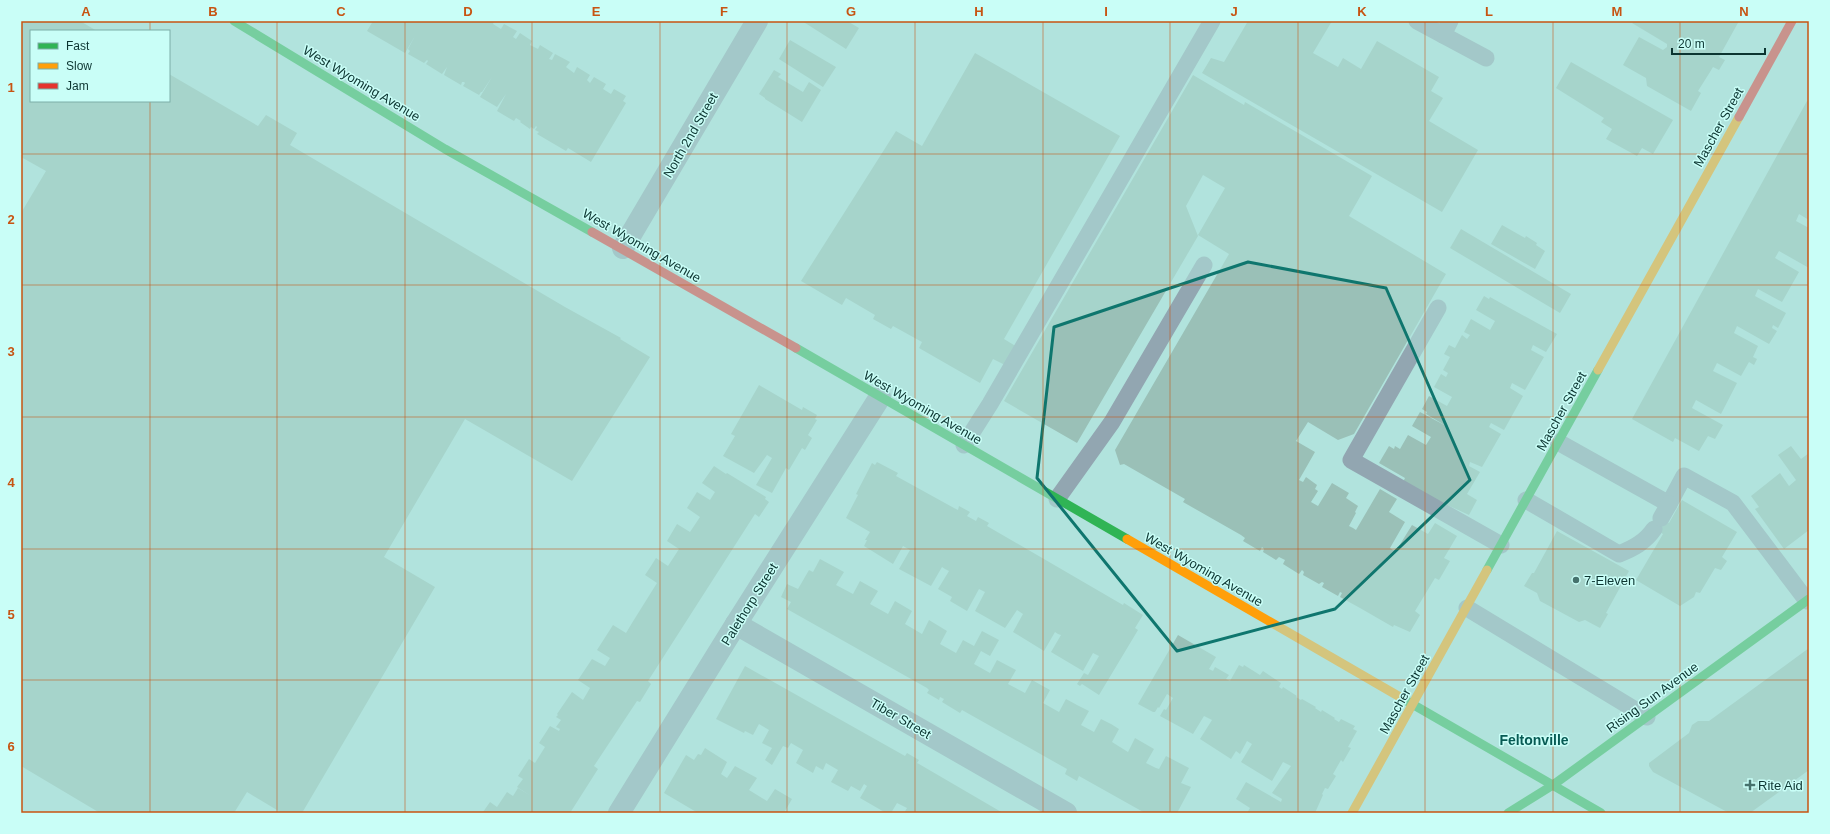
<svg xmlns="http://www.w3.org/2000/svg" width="1830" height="834" viewBox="0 0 1830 834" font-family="Arial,sans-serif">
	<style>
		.building { fill: #9ac0b7 }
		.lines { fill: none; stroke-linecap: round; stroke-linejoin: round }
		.lane { stroke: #92a6b1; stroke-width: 17 }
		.street { stroke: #92a6b1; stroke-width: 22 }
		.fast { stroke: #30b455; stroke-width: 9 }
		.slow { stroke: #ff9f0a; stroke-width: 9 }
		.jam { stroke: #e5322d; stroke-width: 9 }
		.marked { fill: none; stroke: #0f766e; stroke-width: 3; stroke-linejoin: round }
		.grid { fill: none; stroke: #c75412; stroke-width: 1; stroke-opacity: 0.55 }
		.poi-dot { fill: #46726d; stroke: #c9fef7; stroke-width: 1.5 }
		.labels { text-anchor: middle; stroke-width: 3; stroke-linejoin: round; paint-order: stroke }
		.street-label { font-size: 13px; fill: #0c3531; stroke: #c9fef7 }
		.poi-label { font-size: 13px; fill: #0c3531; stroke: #c9fef7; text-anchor: start }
		.neighbourhood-label { font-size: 14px; font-weight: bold; fill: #075b54; stroke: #c9fef7 }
		.neatline { fill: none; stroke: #c75412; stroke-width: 1.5 }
		.grid-label { font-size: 13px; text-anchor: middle; font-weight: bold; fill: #c75412 }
	</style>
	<rect width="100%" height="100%" fill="#b1e3dd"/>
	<g class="building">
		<polygon points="21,21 80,21 97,31 31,31 31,101 169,101 169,74 258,126 266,115 297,133 290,145 565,307 621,338 620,339 650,357 572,481 465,419 384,557 435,587 302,813 282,813 247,792 234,813 100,813 21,766 21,213 46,171 21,157"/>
		<polygon points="373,21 494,21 493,24 501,29 504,24 517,31 513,37 516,39 520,33 532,41 530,45 538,49 540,45 553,53 549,59 552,60 555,54 570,62 566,67 574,73 577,67 590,75 587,80 590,83 594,77 606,84 603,89 611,94 614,89 626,96 623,101 626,103 591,162 568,148 566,151 537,134 539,132 535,130 537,127 536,126 534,129 531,127 530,129 520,122 521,121 516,118 514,121 497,111 506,94 497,107 480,97 492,77 482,92 481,92 479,95 463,86 465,83 464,82 462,82 461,85 444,75 447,67 442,74 426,64 428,61 427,60 424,63 408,54 410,51 408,49 415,36 405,53 367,31"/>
		<polygon points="802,21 847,21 859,28 846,49"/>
		<polygon points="1248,21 1332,21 1313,53 1338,67 1343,58 1361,69 1377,41 1439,77 1431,91 1443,98 1429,121 1478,150 1442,212 1202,73 1211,58 1224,62"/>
		<polygon points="1634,21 1739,21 1719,57 1725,60 1719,70 1713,67 1710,72 1698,91 1701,93 1691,111 1647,86 1646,78 1623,65 1639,37 1663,50 1667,47 1667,44 1632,23"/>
		<polygon points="790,40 836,67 823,87 779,59"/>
		<polygon points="975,53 1120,136 1004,339 1019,348 1007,366 993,359 980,383 919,348 922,342 893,326 891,329 873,319 875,315 846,298 842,305 801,281 896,131 922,146"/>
		<polygon points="1571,62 1673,120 1653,154 1642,148 1637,156 1606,139 1612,129 1601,122 1604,118 1556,88"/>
		<polygon points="774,70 781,74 778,77 803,92 809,82 821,90 802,122 765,99 765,98 759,94"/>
		<polygon points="1193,75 1244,105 1245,102 1372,176 1349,216 1446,274 1354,434 1338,440 1308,422 1296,441 1315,452 1299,480 1303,482 1306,477 1317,485 1315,489 1318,491 1311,502 1318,506 1332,483 1349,493 1346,498 1358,506 1355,512 1356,513 1349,526 1353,528 1356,530 1380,489 1397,499 1389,512 1405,522 1390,548 1393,550 1396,551 1412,525 1428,534 1435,523 1457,536 1444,558 1450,561 1439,580 1435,578 1415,611 1420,615 1410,632 1394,625 1393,627 1360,608 1340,597 1342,593 1340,592 1338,596 1322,587 1324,583 1322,582 1319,584 1303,575 1304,572 1302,570 1299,574 1283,564 1285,560 1279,557 1276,560 1263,552 1264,549 1262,547 1260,551 1243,541 1245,538 1241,535 1183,502 1185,499 1124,464 1120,465 1115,450 1229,254 1198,235 1225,188 1203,175 1186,206 1198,236 1077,443 1004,401"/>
		<polygon points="1807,101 1809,102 1809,220 1799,214 1796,221 1809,228 1809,268 1779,251 1775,258 1799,272 1782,302 1758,289 1755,296 1786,313 1778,328 1773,325 1772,328 1777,331 1769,344 1737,326 1734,333 1758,346 1753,357 1757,359 1754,365 1749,362 1741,376 1717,363 1713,371 1737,383 1721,414 1696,400 1692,408 1723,425 1715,439 1708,436 1699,451 1675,438 1673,442 1632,419"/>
		<polygon points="1502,225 1525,238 1526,236 1537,243 1536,245 1545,251 1535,269 1491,244"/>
		<polygon points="1461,229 1571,294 1560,313 1450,248"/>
		<polygon points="1484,296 1489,299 1490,297 1557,334 1546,352 1533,345 1531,350 1544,357 1525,390 1512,383 1510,388 1523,396 1504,430 1491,423 1489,427 1501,434 1482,467 1470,462 1469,466 1480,472 1467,494 1477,500 1469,515 1402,484 1405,478 1379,463 1389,446 1394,449 1395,446 1400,449 1408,435 1426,445 1431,437 1412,426 1420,412 1448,427 1426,414 1427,412 1422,409 1429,396 1447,406 1452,397 1434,387 1441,374 1446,377 1448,373 1443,370 1450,357 1444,354 1449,345 1455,348 1462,335 1467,339 1470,335 1464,332 1471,319 1490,330 1495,321 1476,310"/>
		<polygon points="759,385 802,410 803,407 817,415 815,419 817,420 808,435 812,438 805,450 802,448 789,470 786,468 772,493 756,485 772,458 767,455 754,473 723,456 735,436 731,434"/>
		<polygon points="1791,446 1801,459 1809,453 1809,530 1784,549 1755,509 1759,507 1751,496 1780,473 1789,486 1796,480 1778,455"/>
		<polygon points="877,462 898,473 896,476 954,508 958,510 959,506 970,512 967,516 976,521 978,517 989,523 987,526 1123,605 1124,603 1143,615 1135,628 1138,630 1099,695 1082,684 1080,686 1077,684 1084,673 1088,675 1099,656 1093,653 1083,671 1051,652 1061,635 1058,634 1055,632 1044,651 1013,632 1023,614 1017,610 1005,628 975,611 985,592 979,589 967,611 950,601 952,597 938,589 949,571 945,569 942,567 931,586 899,569 910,550 903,546 893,564 864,546 867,540 865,540 870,532 846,518 858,495 856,494 872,463 875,465"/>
		<polygon points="714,466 726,474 727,473 766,497 765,499 769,502 759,517 755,514 648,681 651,684 640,702 637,701 594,766 598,769 570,813 483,812 490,802 497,807 507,792 513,796 518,788 531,796 517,787 523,779 518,776 529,759 535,763 545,747 539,743 550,726 559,731 560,729 556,727 561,720 556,717 558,715 557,714 572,692 583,700 590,688 578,680 592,659 605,666 610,658 597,650 613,625 626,633 632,623 657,583 645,575 651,566 656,558 668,566 679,549 667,541 677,524 690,532 700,517 687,508 697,492 710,500 715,492 702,483"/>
		<polygon points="1682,500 1737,532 1722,557 1727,561 1721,570 1715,568 1700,593 1696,592 1694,597 1680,606 1636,580 1663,534 1652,527 1658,516 1669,523"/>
		<polygon points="1557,531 1629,571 1606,613 1608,614 1600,628 1585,620 1579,622 1540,601 1537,593 1524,586 1532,573 1534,573"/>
		<polygon points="820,559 844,572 836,585 853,594 860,581 878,591 870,604 888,614 895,601 912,611 905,624 922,634 929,620 947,631 940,644 956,653 963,640 974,646 982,631 999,640 990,656 981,651 974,664 990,673 997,660 1016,670 1008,684 1025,693 1032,680 1050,690 1043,703 1059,712 1066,699 1077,705 1089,711 1081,725 1094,732 1101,719 1111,724 1119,729 1112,742 1128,752 1135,738 1154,749 1146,763 1156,768 1159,769 1166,756 1189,768 1181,783 1191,787 1177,813 1145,813 1079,776 1077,781 1065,774 1067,769 962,710 960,713 942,702 944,699 940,697 939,700 927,693 929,690 927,688 787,609 791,602 781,597 787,584 798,589 809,570 813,572"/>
		<polygon points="1178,635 1216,657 1209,669 1213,671 1215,667 1229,675 1226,679 1230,681 1239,665 1243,667 1244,665 1260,675 1263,671 1281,683 1279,687 1282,689 1283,687 1297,696 1296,697 1301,700 1302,699 1316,707 1315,708 1321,712 1322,710 1335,718 1334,719 1339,722 1341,719 1355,726 1353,729 1357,731 1348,747 1351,748 1343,762 1341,760 1333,774 1336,776 1328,789 1325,788 1322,794 1323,795 1315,813 1247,813 1250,808 1236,799 1246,782 1281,802 1282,799 1272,793 1291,766 1283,762 1272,781 1241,762 1252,744 1247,741 1240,754 1236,751 1231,759 1200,739 1212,720 1204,716 1193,734 1160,716 1164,709 1166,710 1173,698 1167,694 1159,708 1158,707 1155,712 1153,712 1138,704"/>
		<polygon points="1809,648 1809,770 1750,813 1729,813 1653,772 1649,766 1649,763 1689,733 1692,725 1698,721 1709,721"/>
		<polygon points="745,666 905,756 907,753 919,760 917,763 919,764 1003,813 904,813 907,808 897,803 891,813 886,813 860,798 867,786 864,784 860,791 851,786 848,791 831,782 838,770 826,763 823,770 816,766 813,773 796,763 803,750 791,743 788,748 783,746 772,765 765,760 772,748 762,743 769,730 759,724 753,735 745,731 744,733 716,719"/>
		<polygon points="705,748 727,762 721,774 727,778 735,766 757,778 749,790 767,801 775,789 792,799 785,811 789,813 698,813 664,793 686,755 694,760 698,754 701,755"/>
	</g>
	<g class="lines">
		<g class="lane">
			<polyline points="1417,21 1443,35"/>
			<polyline points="1450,21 1443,35 1486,58"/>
			<polyline points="1438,308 1351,460 1501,545"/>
			<polyline points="1558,442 1669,504 1684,476 1733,503 1807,601"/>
			<polyline points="964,445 990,404 1212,21"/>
			<polyline points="1057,499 1112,422 1204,265"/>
			<path d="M1526,500l93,54c15,-6 26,-12 35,-25"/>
			<polyline points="1661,518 1669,504"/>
			<polyline points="1467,608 1647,717"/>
		</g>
		<g class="street">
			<polyline points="623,248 757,21"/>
			<polyline points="736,624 1066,813"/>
			<polyline points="619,813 736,624 880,397"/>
		</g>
		<g class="fast">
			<polyline points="234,21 445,149 592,232"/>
			<polyline points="796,348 1127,539"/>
			<polyline points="1487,570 1598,370"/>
			<polyline points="1400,697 1601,813"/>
			<polyline points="1508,813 1553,785 1809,599"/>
		</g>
		<g class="slow">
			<polyline points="1598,370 1739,117"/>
			<polyline points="1127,539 1400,697"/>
			<polyline points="1352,813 1487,570"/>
		</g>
		<g class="jam">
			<polyline points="1739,117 1792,21"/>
			<polyline points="592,232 796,348"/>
		</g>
	</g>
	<path d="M0 0H1830V834H0ZM1248,262l138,26 84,192 -135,129 -158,42 -140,-173 17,-151z" fill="#b1e3dd" fill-opacity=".55" fill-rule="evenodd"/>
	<path class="marked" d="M1248,262l138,26 84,192 -135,129 -158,42 -140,-173 17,-151z"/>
	<path class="grid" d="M150,21v10M277,21v792M405,21v792M532,21v792M660,21v792M787,21v792M915,21v792M1043,21v792M1170,21v792M1298,21v792M1425,21v792M1553,21v792M1680,21v792M150,101v712M21,154h1788M21,285h1788M21,417h1788M21,549h1788M21,680h1788"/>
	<g class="poi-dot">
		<circle cx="1576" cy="580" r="4"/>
		<path d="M1748 779h4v4h4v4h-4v4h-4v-4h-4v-4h4z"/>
	</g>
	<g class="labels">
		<g class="street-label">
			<text transform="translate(362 83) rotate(31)" y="5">West Wyoming Avenue</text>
			<text transform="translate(1718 127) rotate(-61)" y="5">Mascher Street</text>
			<text transform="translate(690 135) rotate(-60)" y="5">North 2nd Street</text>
			<text transform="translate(642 245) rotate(30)" y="5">West Wyoming Avenue</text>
			<text transform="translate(923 407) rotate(30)" y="5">West Wyoming Avenue</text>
			<text transform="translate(1561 411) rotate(-61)" y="5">Mascher Street</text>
			<text transform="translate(1204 569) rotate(30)" y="5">West Wyoming Avenue</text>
			<text transform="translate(749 604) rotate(-58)" y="5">Palethorp Street</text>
			<text transform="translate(1404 694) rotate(-61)" y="5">Mascher Street</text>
			<text transform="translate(1652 697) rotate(-36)" y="5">Rising Sun Avenue</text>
			<text transform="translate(901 718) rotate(30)" y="5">Tiber Street</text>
		</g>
		<g class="poi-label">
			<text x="1584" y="585">7-Eleven</text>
			<text x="1758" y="790">Rite Aid</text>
		</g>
		<g class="neighbourhood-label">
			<text x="1534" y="745">Feltonville</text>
		</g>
	</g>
	<rect width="1830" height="834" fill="none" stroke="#c9fef7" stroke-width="44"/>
	<rect x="30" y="30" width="140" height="72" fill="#c9fef7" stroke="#7daea8"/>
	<rect x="38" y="43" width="20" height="6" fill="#30b455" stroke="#7daea8"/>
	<text x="66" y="50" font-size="12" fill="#0c3531">Fast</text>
	<rect x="38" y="63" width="20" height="6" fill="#ff9f0a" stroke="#7daea8"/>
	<text x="66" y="70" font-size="12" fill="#0c3531">Slow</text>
	<rect x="38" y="83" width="20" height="6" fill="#e5322d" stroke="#7daea8"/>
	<text x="66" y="90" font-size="12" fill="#0c3531">Jam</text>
	<path d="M1672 48v6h93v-6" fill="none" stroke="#0c3531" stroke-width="2"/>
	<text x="1678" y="48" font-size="12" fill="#0c3531" stroke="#c9fef7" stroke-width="3" paint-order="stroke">20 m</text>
	<rect x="22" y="22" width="1786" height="790" class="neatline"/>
	<g class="grid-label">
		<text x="86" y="16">A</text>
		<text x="213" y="16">B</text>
		<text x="341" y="16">C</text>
		<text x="468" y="16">D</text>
		<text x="596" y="16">E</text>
		<text x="724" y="16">F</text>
		<text x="851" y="16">G</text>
		<text x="979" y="16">H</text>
		<text x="1106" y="16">I</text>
		<text x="1234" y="16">J</text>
		<text x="1362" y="16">K</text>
		<text x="1489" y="16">L</text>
		<text x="1617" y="16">M</text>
		<text x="1744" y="16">N</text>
		<text x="11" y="92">1</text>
		<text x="11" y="224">2</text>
		<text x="11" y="356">3</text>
		<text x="11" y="487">4</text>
		<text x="11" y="619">5</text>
		<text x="11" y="751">6</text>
	</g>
</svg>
